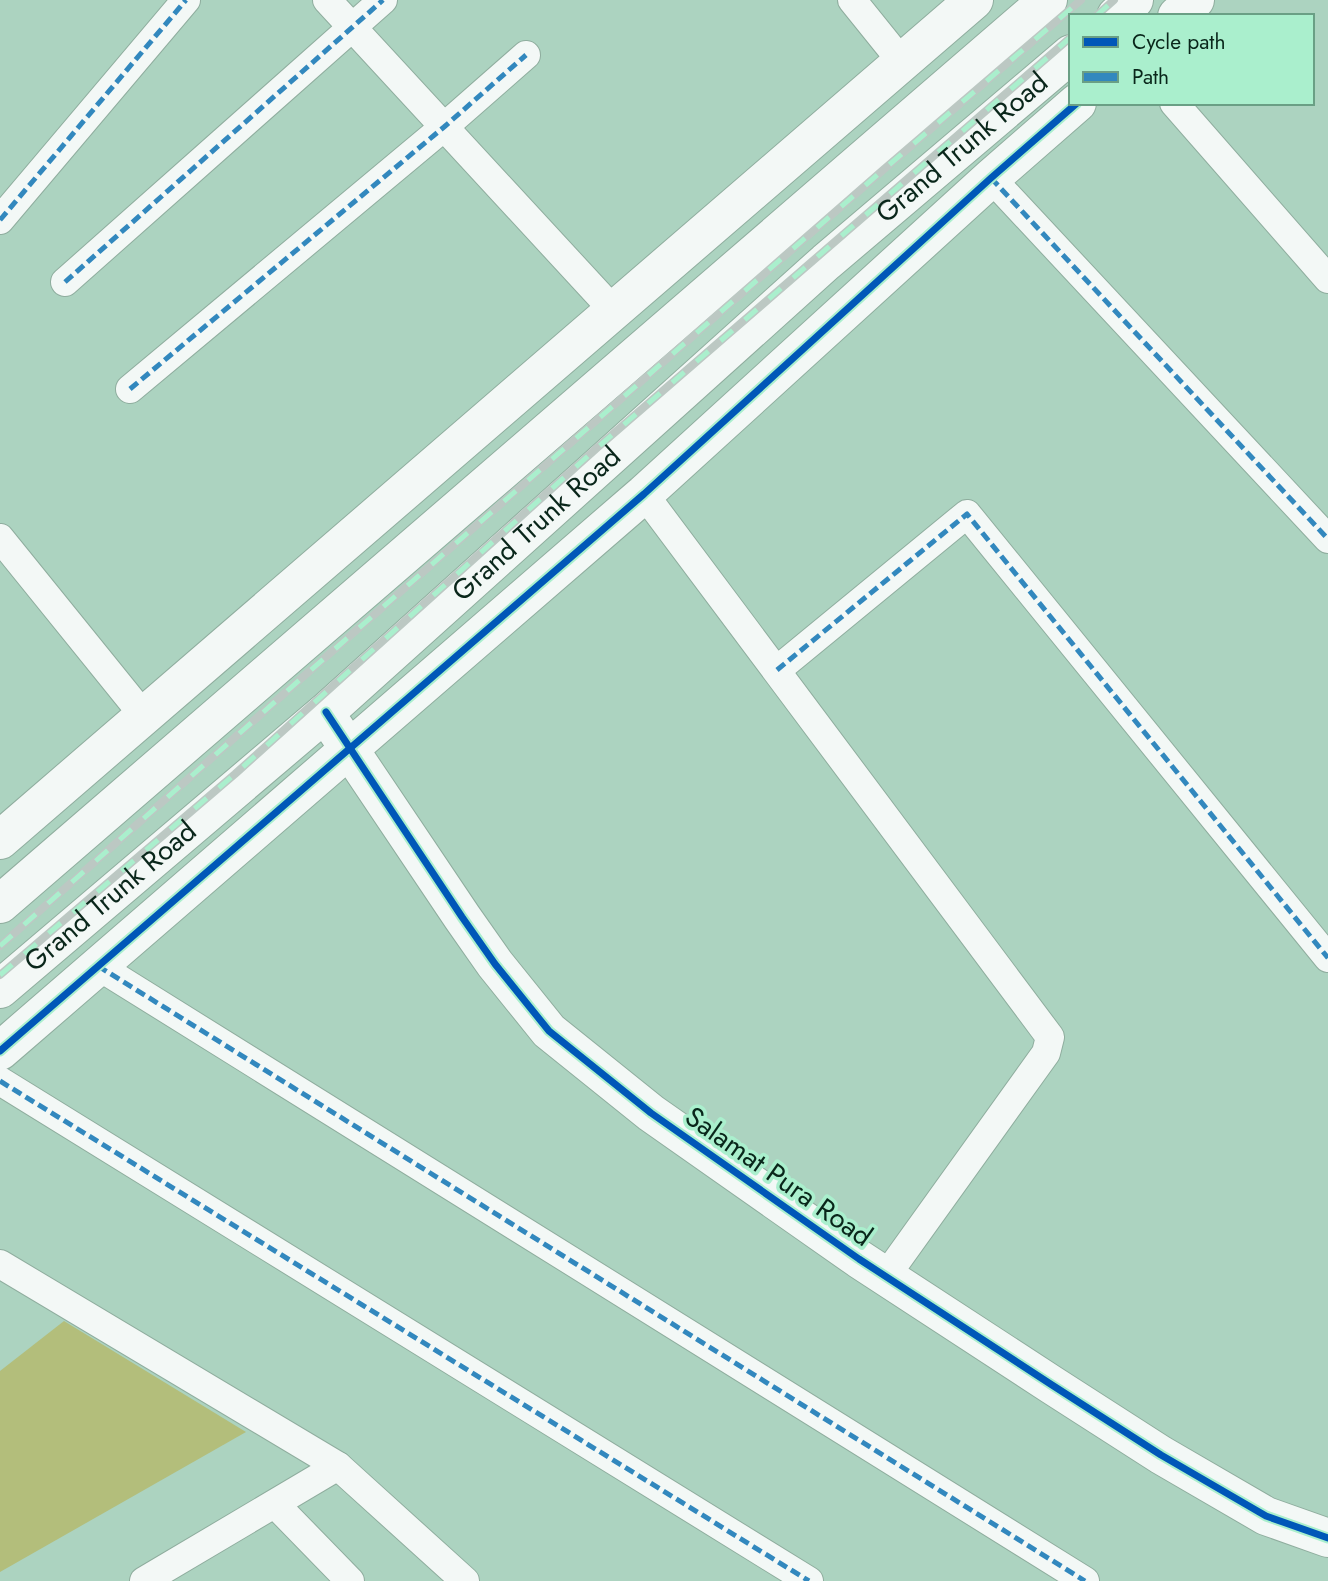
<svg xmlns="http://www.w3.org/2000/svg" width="1328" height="1581" viewBox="0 0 1328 1581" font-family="Jost,sans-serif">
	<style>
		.green { fill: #b3be7b }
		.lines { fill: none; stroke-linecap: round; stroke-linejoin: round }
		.street-casing { stroke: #8fad9e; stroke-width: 30 }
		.secondary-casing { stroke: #8fad9e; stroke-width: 40 }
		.primary-casing { stroke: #8fad9e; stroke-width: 40 }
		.street { stroke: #f3f8f6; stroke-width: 28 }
		.secondary { stroke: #f3f8f6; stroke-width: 38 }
		.primary { stroke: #f3f8f6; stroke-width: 38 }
		.rail-casing { stroke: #bcc8c3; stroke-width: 8 }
		.rail { stroke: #aaefcd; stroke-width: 5; stroke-dasharray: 16; stroke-linecap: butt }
		.quiet { stroke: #3288be; stroke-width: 5; stroke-dasharray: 10 5; stroke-linecap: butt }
		.cycleway-casing { stroke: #aaefcd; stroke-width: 11 }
		.cycleway { stroke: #0057b8; stroke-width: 7 }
		.labels { text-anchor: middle; stroke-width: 7; stroke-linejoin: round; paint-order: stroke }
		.street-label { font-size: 28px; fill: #09261a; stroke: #aaefcd }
	</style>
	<rect width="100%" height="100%" fill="#acd3c0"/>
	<polygon class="green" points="64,1321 246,1432 0,1572 0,1371"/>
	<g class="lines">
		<defs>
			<g id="street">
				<polyline points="327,0 614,311"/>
				<polyline points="852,0 902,62"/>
				<polyline points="1174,103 1328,279"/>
				<polyline points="991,178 1328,539"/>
				<polyline points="0,220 186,0"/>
				<polyline points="65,282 383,0"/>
				<polyline points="130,389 444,127 526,55"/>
				<polyline points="644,494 1050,1037 1046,1053 886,1276"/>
				<polyline points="0,538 144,716"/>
				<polyline points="777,670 967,514 1328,958"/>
				<polyline points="98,966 1085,1581"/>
				<polyline points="0,1081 809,1581"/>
				<polyline points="0,1264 338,1466 465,1581"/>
				<polyline points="275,1504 350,1581"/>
				<polyline points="144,1581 338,1466"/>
			</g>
			<g id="secondary">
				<polyline points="1177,16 1195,0"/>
				<polyline points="335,728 462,917 495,964 549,1031 651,1113 859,1259 1052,1385 1161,1455 1266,1516 1328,1538"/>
				<polyline points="0,840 974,0"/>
				<polyline points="0,1051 644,494 991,178 1077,103"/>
			</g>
			<g id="primary">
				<polyline points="1116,16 1134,0"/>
				<polyline points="0,904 1048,0"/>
				<path id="s1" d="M0,989l326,-277 500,-450 245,-208"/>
			</g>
		</defs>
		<use href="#street" class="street-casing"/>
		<use href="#secondary" class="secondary-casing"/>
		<use href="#primary" class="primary-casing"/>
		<use href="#street" class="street"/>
		<use href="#secondary" class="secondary"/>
		<use href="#primary" class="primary"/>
		<defs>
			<g id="rail">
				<polyline points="1096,16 1114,0"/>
				<polyline points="0,946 304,676 883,170 1081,0"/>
				<polyline points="0,975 235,774 598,447 1071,37"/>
			</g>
		</defs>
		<use href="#rail" class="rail-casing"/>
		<use href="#rail" class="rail"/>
		<g class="quiet">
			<polyline points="991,178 1328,539"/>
			<polyline points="0,220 186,0"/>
			<polyline points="65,282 383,0"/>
			<polyline points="130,389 444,127 526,55"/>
			<polyline points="777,670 967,514 1328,958"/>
			<polyline points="98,966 1085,1581"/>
			<polyline points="0,1081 809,1581"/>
		</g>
		<defs>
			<g id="cycleway">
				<polyline points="326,712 462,917 495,964 549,1031 651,1113 859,1259 1052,1385 1161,1455 1266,1516 1328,1538"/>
				<polyline points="0,1051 644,494 991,178 1077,103"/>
			</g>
		</defs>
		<use href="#cycleway" class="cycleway-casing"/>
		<use href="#cycleway" class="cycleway"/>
	</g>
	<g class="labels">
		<g class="street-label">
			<text dy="10" stroke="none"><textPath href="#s1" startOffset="1278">Grand Trunk Road</textPath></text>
			<text dy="10" stroke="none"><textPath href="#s1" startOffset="710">Grand Trunk Road</textPath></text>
			<text dy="10" stroke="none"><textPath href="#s1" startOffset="144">Grand Trunk Road</textPath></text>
			<text transform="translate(779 1176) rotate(35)" y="10">Salamat Pura Road</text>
		</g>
	</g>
	<rect x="1069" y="14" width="245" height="91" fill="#aaefcd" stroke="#6a9f85" stroke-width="2"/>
	<rect x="1083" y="37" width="35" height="10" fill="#0057b8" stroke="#6a9f85" stroke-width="2"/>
	<text x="1132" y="49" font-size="21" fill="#09261a">Cycle path</text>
	<rect x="1083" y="72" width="35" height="10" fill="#3288be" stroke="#6a9f85" stroke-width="2"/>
	<text x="1132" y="84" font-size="21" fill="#09261a">Path</text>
</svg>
